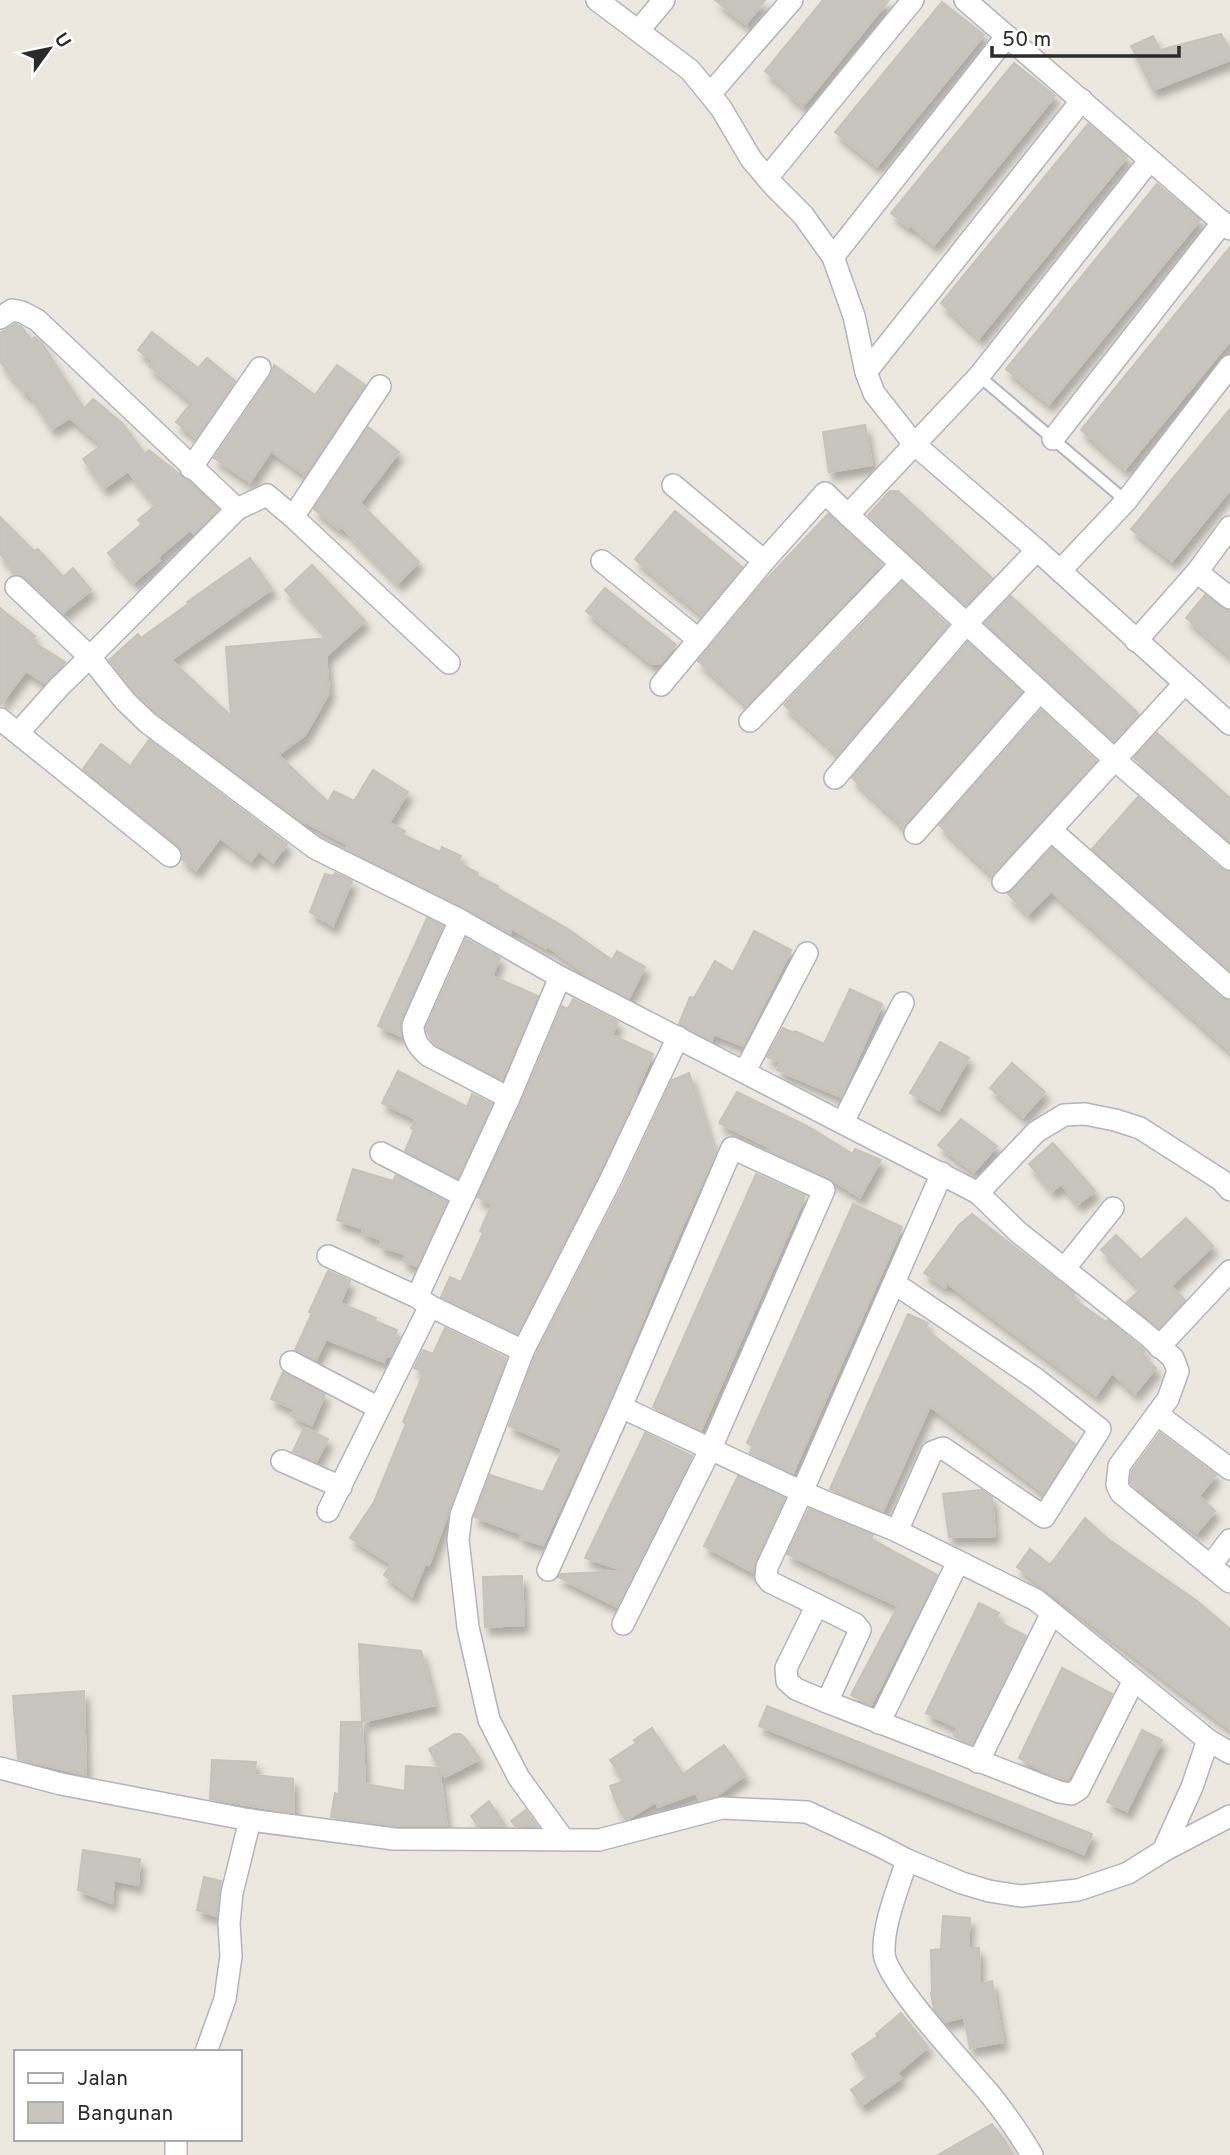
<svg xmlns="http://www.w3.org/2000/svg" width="1230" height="2155" viewBox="0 0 1230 2155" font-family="Overpass,sans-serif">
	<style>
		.building { fill: #c8c4be; stroke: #c7c3b8; stroke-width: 2; filter: url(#shadow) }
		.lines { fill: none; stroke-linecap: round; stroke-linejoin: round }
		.service-casing { stroke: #b2b3be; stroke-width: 14 }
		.minor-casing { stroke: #b2b3be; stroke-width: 24 }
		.service { stroke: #fff; stroke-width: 10 }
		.minor { stroke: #fff; stroke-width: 21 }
	</style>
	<defs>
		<filter id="shadow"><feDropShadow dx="4.5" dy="8" stdDeviation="3.5" flood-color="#0004"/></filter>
	</defs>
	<rect width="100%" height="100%" fill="#ece8df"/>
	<g class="building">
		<polygon points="715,0 765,0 746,24"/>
		<polygon points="823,0 889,0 803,106 786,92 788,90 765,71"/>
		<polygon points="942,2 984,35 877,166 835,132"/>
		<polygon points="1221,34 1230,50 1230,60 1153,90 1131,46 1153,36 1160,50"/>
		<polygon points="1014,63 1055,96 934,245 910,225 908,227 891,213"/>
		<polygon points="1088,124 1127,157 979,338 941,303"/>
		<polygon points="1157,184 1200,220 1049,404 1006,369"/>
		<polygon points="1230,247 1230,341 1125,469 1081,430"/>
		<polygon points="15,324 22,327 31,340 35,337 41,342 84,409 93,399 122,423 145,454 149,450 192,484 218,509 196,532 194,534 190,530 158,557 160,560 134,582 108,553 142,524 138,520 156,505 128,471 104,488 83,459 102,445 70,418 52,429 28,392 25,394 13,377 12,378 0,361 0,333"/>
		<polygon points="152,332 198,368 207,358 235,381 196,438 176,422 192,402 149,366 153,361 138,350"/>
		<polygon points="274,365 315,395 337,365 365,385 305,475 271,451 250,482 214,458 271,375"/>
		<polygon points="1230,409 1230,490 1172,561 1131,529"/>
		<polygon points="865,425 872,465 829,472 823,432"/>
		<polygon points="368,427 399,452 360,503 419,562 398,583 341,526 339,529 314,509"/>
		<polygon points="890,491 898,491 992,578 966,605 868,515"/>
		<polygon points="675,511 742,567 702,615 635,559"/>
		<polygon points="828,514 882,564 747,705 698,661 762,584"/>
		<polygon points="0,517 34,551 38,549 63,577 73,568 91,590 63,613 25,577 18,574 0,554"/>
		<polygon points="250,558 272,589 171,660 231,716 226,647 329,638 285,590 312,565 365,621 326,656 329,693 305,735 278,755 328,802 334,791 354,801 373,770 408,792 389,823 405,831 403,835 440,852 442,847 461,856 458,863 478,873 477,876 498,886 497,888 568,929 612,960 617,951 645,967 629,998 584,975 585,973 547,946 546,948 512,929 510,933 466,908 347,849 349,845 305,822 304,823 157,713 109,660 138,634 141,638 188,604 187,602"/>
		<polygon points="902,582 948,625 838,754 784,705"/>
		<polygon points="605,588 676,645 660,664 652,664 586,611"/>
		<polygon points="1205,595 1222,608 1230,611 1230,656 1186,618"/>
		<polygon points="1011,596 1137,712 1138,715 1114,741 985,623"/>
		<polygon points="0,608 35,636 30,640 65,662 45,683 26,671 0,705"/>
		<polygon points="968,642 1022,692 904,827 852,778"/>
		<polygon points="1041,710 1096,761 992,875 939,825"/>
		<polygon points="1157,733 1230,798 1230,842 1134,758"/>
		<polygon points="149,740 287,844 273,862 259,851 251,861 220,838 196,870 182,859 182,852 178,846 83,769 101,744 130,766"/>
		<polygon points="1138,797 1221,869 1230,872 1230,970 1092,849"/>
		<polygon points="1052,848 1221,998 1230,1001 1230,1051 1051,891 1028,914 1008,894"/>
		<polygon points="335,873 352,881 333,926 310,912 325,874 333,876"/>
		<polygon points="427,918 443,926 401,1020 401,1036 378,1026"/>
		<polygon points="754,931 791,950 743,1046 714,1034 712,1040 679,1024 690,997 694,998 715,961 733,972"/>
		<polygon points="466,939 500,958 492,976 538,996 502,1080 436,1045 427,1032 426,1028"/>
		<polygon points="850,989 882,1004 841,1097 777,1070 781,1062 767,1057 783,1028 794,1033 795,1031 824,1044"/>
		<polygon points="573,999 618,1022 612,1035 653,1054 634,1096 636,1095 598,1175 517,1334 441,1297 450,1277 461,1282 483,1233 480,1231 492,1204 477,1197 521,1103 562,1006 568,1009"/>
		<polygon points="940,1042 969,1058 939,1110 910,1093"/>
		<polygon points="1012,1063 1045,1092 1023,1117 990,1088"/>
		<polygon points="398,1071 467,1107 472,1094 492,1104 458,1178 405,1151 414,1130 411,1128 416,1119 382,1103"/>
		<polygon points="689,1073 715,1154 673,1247 609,1402 543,1545 520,1538 522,1534 474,1517 490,1475 543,1492 563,1449 509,1426 535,1356 622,1187 672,1080"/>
		<polygon points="737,1092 807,1126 853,1154 855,1149 881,1160 860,1197 829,1178 767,1150 769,1147 719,1123"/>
		<polygon points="961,1119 997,1146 974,1172 938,1145"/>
		<polygon points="1053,1143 1095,1191 1078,1204 1061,1184 1052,1191 1029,1164"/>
		<polygon points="353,1169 393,1181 396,1175 447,1202 417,1266 403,1261 405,1254 380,1247 382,1240 362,1233 364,1229 337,1220"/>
		<polygon points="756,1174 805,1196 701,1430 653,1407"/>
		<polygon points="853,1204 902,1227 793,1473 750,1453 753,1446 747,1443"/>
		<polygon points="972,1214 1075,1294 1072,1298 1106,1322 1108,1320 1145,1351 1142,1355 1156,1368 1135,1393 1112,1373 1096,1395 947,1283 945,1287 924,1273 959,1225"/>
		<polygon points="1186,1218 1213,1246 1171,1286 1185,1300 1159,1328 1127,1302 1141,1289 1101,1250 1116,1235 1141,1260"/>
		<polygon points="328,1271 350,1281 340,1303 376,1318 375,1321 397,1330 394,1337 399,1339 390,1357 386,1356 384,1362 326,1339 316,1360 295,1350 312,1313 309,1312"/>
		<polygon points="908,1314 928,1323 925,1329 1075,1444 1044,1493 930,1406 883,1511 830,1489"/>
		<polygon points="445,1328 506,1358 429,1565 425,1564 412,1596 384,1575 391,1564 350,1538 374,1502 406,1424 403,1422 424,1372 414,1368 423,1350 433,1354"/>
		<polygon points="283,1372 325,1394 312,1425 291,1416 294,1409 271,1399"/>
		<polygon points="304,1428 328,1439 316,1462 293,1451"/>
		<polygon points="645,1433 692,1456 617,1607 558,1577 561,1574 626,1571 585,1558"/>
		<polygon points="1160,1433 1216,1475 1199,1496 1215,1511 1197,1533 1130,1483 1132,1471"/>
		<polygon points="738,1476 785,1498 755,1561 753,1572 704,1546"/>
		<polygon points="981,1490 992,1497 995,1536 949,1537 943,1494"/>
		<polygon points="809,1509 873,1535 871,1539 937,1575 871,1705 851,1695 898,1606 787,1554"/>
		<polygon points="1085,1518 1108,1539 1197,1601 1230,1629 1230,1729 1017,1567 1030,1549 1050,1565"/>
		<polygon points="522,1576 524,1625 485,1627 483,1577"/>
		<polygon points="979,1603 999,1613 995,1620 1026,1636 972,1744 954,1736 958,1728 926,1713"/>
		<polygon points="359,1644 421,1651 435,1705 362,1722"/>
		<polygon points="1062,1668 1112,1694 1068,1780 1049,1774 1019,1758"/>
		<polygon points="84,1691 86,1775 18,1759 13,1696"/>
		<polygon points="767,1706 1092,1834 1084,1854 759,1726"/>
		<polygon points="341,1722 362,1722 365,1784 405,1791 406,1766 439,1768 447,1826 395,1826 331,1817 335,1793 339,1795"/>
		<polygon points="652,1728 683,1774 724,1745 745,1775 716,1796 700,1800 695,1793 658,1807 656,1802 626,1820 618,1807 610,1786 624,1781 610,1760 636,1743 634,1740"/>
		<polygon points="1142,1730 1162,1740 1127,1811 1107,1802"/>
		<polygon points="454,1734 460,1734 465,1738 480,1759 445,1777 429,1749"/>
		<polygon points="212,1760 256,1762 254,1775 293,1779 294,1813 210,1799"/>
		<polygon points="489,1801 505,1825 502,1826 478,1826 471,1816"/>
		<polygon points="526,1810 537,1826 515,1826 511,1821"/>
		<polygon points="83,1850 140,1859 138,1885 114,1880 112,1903 78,1890"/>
		<polygon points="204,1877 221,1881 216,1916 197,1910"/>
		<polygon points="943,1916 970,1918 968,1948 979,1948 980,1984 992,1981 1003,2042 970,2048 964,2017 944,2022 934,2009 931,1993 932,1993 931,1950 941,1949"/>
		<polygon points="901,2013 928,2047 897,2073 901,2078 862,2105 851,2090 868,2077 852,2054 878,2036 876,2034"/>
		<polygon points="992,2124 1003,2138 1013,2155 938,2155"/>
	</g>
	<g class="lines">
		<defs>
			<polyline id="service" points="979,376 1126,501"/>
			<g id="minor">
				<polyline points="597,0 690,70 721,108 751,159 774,186 803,215 833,257 854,316 866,372 874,393 914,444 1037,550 1230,724"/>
				<polyline points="965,0 1230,229"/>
				<polyline points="639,30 664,0"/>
				<polyline points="710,94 792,0"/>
				<polyline points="767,178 913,0"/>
				<polyline points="833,257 1007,36"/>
				<polyline points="0,318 12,310 22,312 37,320 237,509 90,657 125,701 148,723 315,848 460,920 560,977 978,1193 1018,1232 1146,1334 1173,1358 1178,1371 1168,1399 1119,1466 1117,1485 1121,1493 1230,1582"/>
				<polyline points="866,372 1082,100"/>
				<polyline points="1053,439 1223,222"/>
				<polyline points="191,468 260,368"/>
				<polyline points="673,485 764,561"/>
				<polyline points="237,509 267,495 293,517 449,663"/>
				<polyline points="848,515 1115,760 1230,859"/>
				<polyline points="293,517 380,386"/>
				<polyline points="602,561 699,640"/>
				<polyline points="1060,571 1126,501 1230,366"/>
				<polyline points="1197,572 1230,598"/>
				<polyline points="16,587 90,657 59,687 18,733"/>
				<polyline points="1136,641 1197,572 1230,527"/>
				<polyline points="661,685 764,561 825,493 848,515 979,376 1150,160"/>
				<polyline points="0,719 170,856"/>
				<polyline points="750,721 901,564"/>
				<polyline points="835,778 966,624 1037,550"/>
				<polyline points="1051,830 1230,988"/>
				<polyline points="915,833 1040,691"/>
				<polyline points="1003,882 1184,684"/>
				<path d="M460,920l-47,105c0,14 5,22 16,31l80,42"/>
				<polyline points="560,977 509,1098 417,1297 430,1306 523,1351 610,1181 678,1037"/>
				<polyline points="745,1071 807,953"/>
				<polyline points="843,1122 903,1003"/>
				<polyline points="381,1153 464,1196"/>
				<polyline points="942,1173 802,1492 767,1567 766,1577 770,1582 817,1605 786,1668 787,1681 796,1689 827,1702 1059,1792 1071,1794 1079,1789 1134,1680"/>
				<polyline points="978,1193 1036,1132 1064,1115 1085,1114 1115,1120 1140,1128 1221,1180 1230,1190"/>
				<polyline points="328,1256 417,1297"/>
				<polyline points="1064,1269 1113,1208"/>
				<polyline points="894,1283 1036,1379 1100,1429 1044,1517 943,1448 932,1452 897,1531"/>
				<polyline points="1159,1347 1230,1271"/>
				<polyline points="523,1351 461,1515 458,1540 468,1627 489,1720 519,1778 564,1840"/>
				<polyline points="291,1362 379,1408"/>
				<polyline points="621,1407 802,1492 897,1531 1036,1600 1208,1740 1192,1787 1163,1851"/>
				<polyline points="1157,1414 1230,1469"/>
				<polyline points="282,1461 341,1487"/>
				<polyline points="328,1511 430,1306"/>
				<polyline points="1210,1566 1230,1540"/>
				<polyline points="548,1570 621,1407 732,1148 824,1190 711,1448 623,1624"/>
				<polyline points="817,1605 855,1624 860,1630 827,1702"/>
				<polyline points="879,1723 958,1562"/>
				<polyline points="1208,1740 1230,1753"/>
				<polyline points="978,1762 1052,1613"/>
				<polyline points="0,1768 61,1784 250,1820 394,1839 599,1840 722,1808 807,1812 880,1846 907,1860 962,1883 989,1891 1021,1896 1078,1890 1128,1873 1163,1851 1230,1816"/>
				<path d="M907,1860c-9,29 -24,63 -23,93 1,27 84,115 105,140 15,19 31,41 43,62"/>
				<polyline points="206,2052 225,1999 231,1956 229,1923 232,1893 250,1820"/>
				<polyline points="176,2139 176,2155"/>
			</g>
		</defs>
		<use href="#service" class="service-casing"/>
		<use href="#minor" class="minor-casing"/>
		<use href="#service" class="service"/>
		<use href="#minor" class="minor"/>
	</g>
	<rect x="14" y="2050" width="228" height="91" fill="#ffffff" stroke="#aaaaaa" stroke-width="2"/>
	<rect x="28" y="2073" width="35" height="10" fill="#ffffff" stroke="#aaaaaa" stroke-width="2"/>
	<text x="77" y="2085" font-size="21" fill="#2b2b2b">Jalan</text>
	<rect x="28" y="2102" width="35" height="21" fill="#c8c4be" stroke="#aaaaaa" stroke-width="2"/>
	<text x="77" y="2120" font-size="21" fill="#2b2b2b">Bangunan</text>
	<g transform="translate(49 49) rotate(57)" stroke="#ffffff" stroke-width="5" paint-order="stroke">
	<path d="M0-5L12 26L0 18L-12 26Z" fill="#2b2b2b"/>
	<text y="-10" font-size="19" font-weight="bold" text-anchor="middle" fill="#2b2b2b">U</text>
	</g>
	<path d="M992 46v10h187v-10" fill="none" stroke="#2b2b2b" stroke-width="3.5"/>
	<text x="1002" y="46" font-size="21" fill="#2b2b2b" stroke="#ffffff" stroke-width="5" paint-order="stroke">50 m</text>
</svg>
